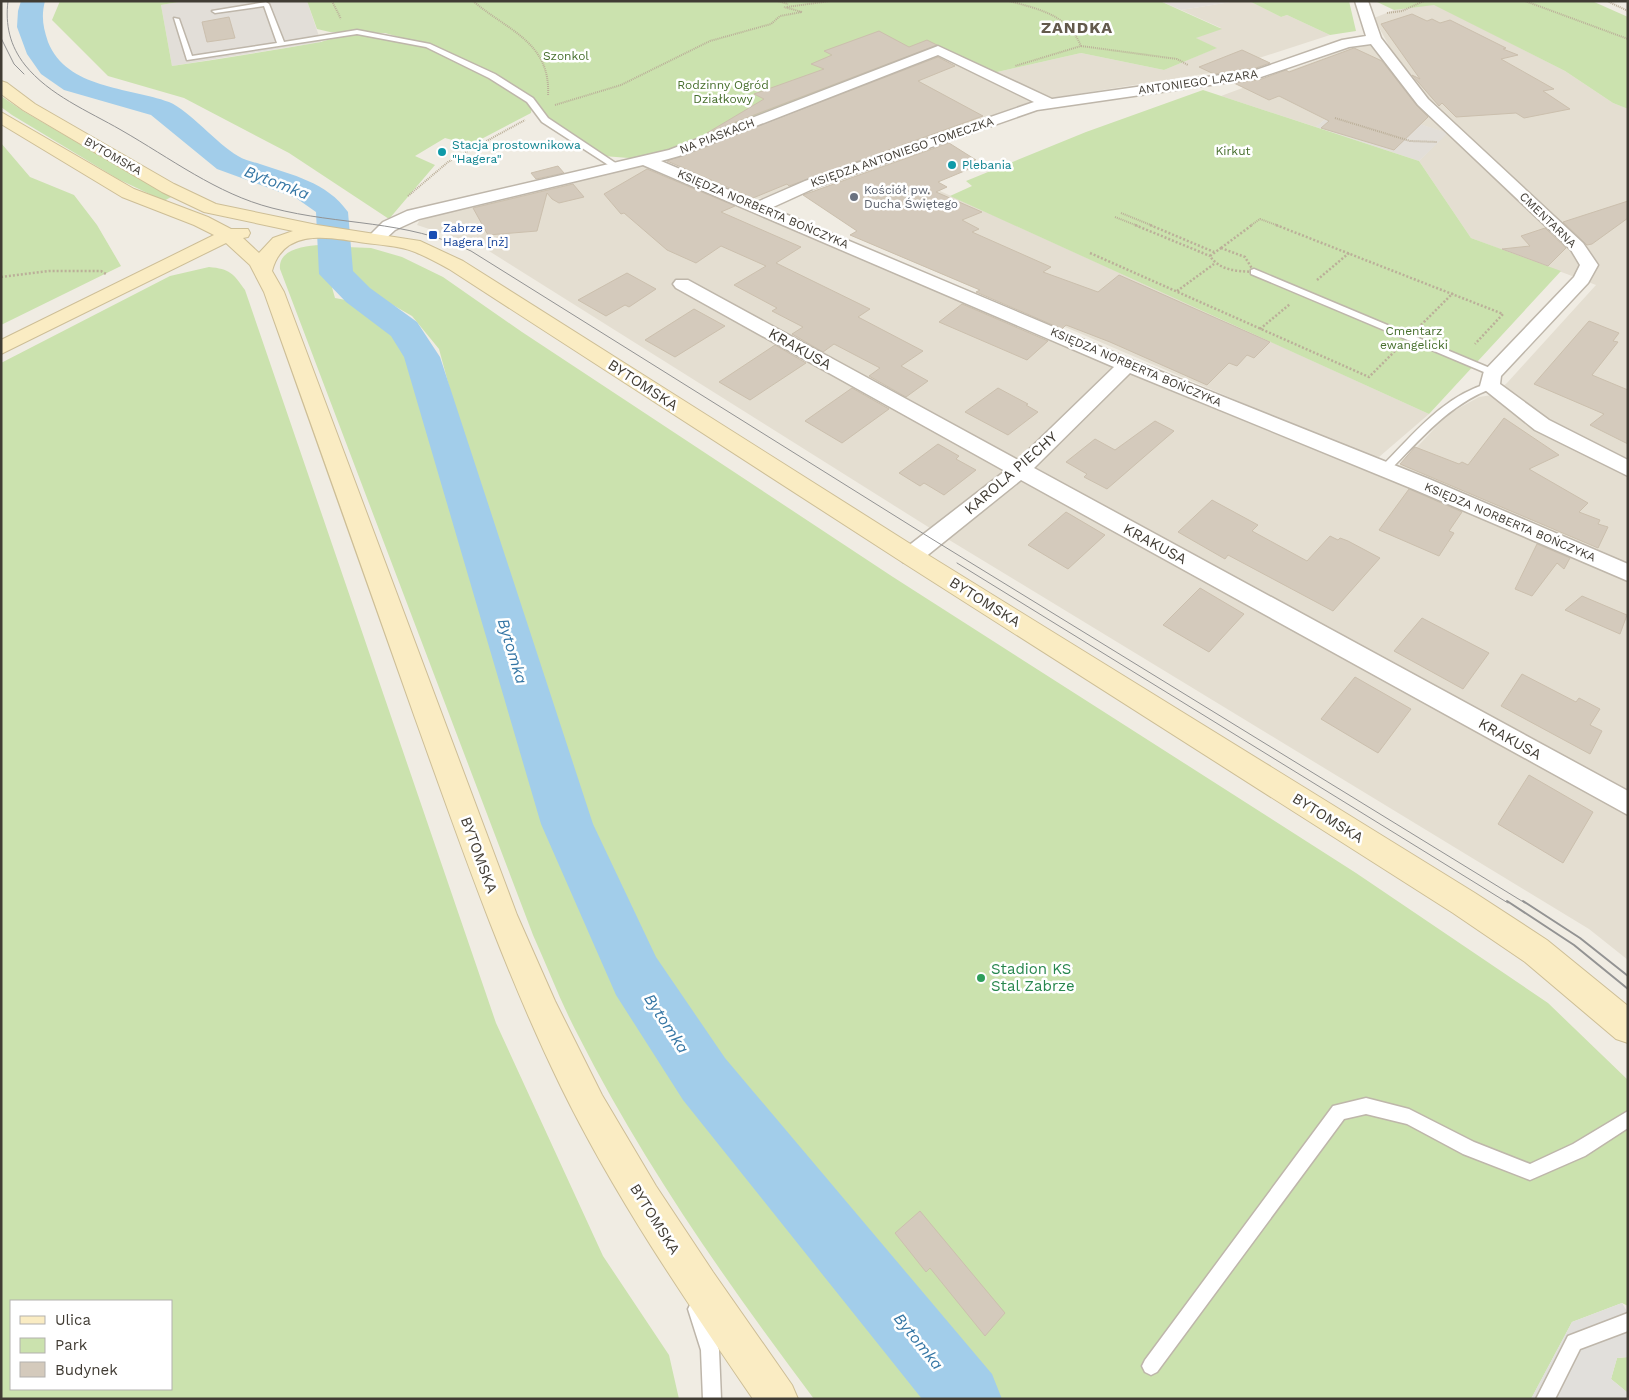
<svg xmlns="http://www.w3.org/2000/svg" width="1629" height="1400" viewBox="0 0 1629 1400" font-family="'Work Sans',sans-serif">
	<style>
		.residential { fill: #e4ded1 }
		.industrial { fill: #e2ded8 }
		.green { fill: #cbe2ae; fill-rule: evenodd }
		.parking { fill: #e1dfdb }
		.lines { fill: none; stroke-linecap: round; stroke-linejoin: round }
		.river { fill: #a2cdea; fill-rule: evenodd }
		.building { fill: #d4cabc; stroke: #cbbfad }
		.lane-casing { stroke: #beb6aa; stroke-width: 3 }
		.street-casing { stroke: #beb6aa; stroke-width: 3 }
		.secondary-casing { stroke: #cdbe96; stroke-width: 2 }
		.path-far1 { stroke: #bbaf99; stroke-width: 2; stroke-dasharray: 1 1; stroke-linecap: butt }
		.path { stroke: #bbaf99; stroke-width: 2.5; stroke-dasharray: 2 2; stroke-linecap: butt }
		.lane { fill: #fff; fill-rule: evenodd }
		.street { fill: #fff; fill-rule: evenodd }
		.secondary { fill: #faecc3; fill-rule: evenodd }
		.tram-far1 { stroke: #939393; stroke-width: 1 }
		.tram { stroke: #939393; stroke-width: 2 }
		.culture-dot { fill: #0f9aa8; stroke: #fff; stroke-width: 2 }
		.worship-dot { fill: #6b7280; stroke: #fff; stroke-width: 2 }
		.transit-dot { fill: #1a4fb4; stroke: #fff; stroke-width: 2 }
		.leisure-dot { fill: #2e9e5b; stroke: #fff; stroke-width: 2 }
		.labels { text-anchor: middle; stroke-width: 5; stroke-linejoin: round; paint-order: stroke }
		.far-park-label { font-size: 12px; fill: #466e2c; stroke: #fff }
		.far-street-label { font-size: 12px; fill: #413c34; stroke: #fff }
		.far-culture-label { font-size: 12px; fill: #0d838f; stroke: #fff; text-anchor: start }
		.far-worship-label { font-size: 12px; fill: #5b616d; stroke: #fff; text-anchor: start }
		.far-transit-label { font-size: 12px; fill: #164399; stroke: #fff; text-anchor: start }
		.street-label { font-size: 15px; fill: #413c34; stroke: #fff }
		.leisure-label { font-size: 15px; fill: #27864d; stroke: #fff; text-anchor: start }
		.far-district-label { font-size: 16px; font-weight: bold; letter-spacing: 1px; fill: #635a4c; stroke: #fff }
		.water-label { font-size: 16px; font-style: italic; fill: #3677a5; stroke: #fff }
	</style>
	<rect width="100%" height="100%" fill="#f0ece3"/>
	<g class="residential">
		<polygon points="1237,1 1249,1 1281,17 1287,15 1330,35 1216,72 1033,101 762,198 755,199 668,161 673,156 934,54 984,75 1081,53 1164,70 1216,48 1195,38 1221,28 1181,10"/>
		<polygon points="1434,4 1565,71 1613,103 1628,109 1628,960 1589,929 941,535 481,246 417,225 419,221 460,207 641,166 650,166 1388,478 1448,414 1479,397 1492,395 1507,383 1596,285 1471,238 1419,161 1447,133 1347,101 1316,127 1221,96 1355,46 1389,46 1374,18 1394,10"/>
		<polygon points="940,191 1429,414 1379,457 1362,454 850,235"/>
	</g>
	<g class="industrial">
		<polygon points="184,1 307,1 321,42 172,66 161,5"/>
		<polygon points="1160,1 1237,1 1181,10"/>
		<polygon points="1347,101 1448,133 1419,161 1316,127"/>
	</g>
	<g class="green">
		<path d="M60,1h124l-23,4 11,61c48,-7 96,-15 143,-23 14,-2 27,-10 41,-9 53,1 139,35 176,73l-1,6 -61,32 -25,-7 -30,18 20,9 -46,54 -100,-66 -105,-55 -76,-22 -56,-56z"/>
		<polygon points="307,1 1160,1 1222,29 1196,38 1217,48 1164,70 1081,53 984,75 933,50 655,160 603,156 568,135 544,114 532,99 444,50 385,33 330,32 317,29"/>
		<polygon points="1249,1 1349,1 1356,31 1330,35 1287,15 1281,17"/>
		<polygon points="1375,1 1592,1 1628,17 1628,109 1613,103 1565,71 1434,5 1394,10"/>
		<polygon points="1203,90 1419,161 1471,238 1561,271 1429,414 950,196 972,186 966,181 1086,132"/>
		<polygon points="1,96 23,111 171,197 164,201 118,179 12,115 1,107"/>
		<polygon points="1,143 30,177 74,195 97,225 121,266 1,325"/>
		<path d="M320,245l15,53 27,5 27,20 22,30 17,43 41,159 58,205 59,159 110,176 251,304h-133c-87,-116 -170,-234 -236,-364 -17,-32 -30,-67 -45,-100l-253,-666c-2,-20 25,-23 40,-24z"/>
		<polygon points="346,247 371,248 402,257 443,277 522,332 893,577 1356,873 1548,1003 1628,1080 1628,1306 1622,1303 1572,1322 1531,1399 995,1399 885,1265 660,982 587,832 529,658 463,438 439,349 412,316 351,281"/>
		<path d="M209,267c21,2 24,6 36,23l251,733 107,233 66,99 10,44h-678v-1036l169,-87zM11,1301h160v88h-160z"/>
		<polygon points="1628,1357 1628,1393 1611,1379 1617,1358"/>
	</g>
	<polygon class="parking" points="1622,1303 1628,1313 1628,1357 1617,1358 1611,1379 1628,1393 1628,1399 1531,1399 1572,1322"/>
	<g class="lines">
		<path class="river" d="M21,1h24c-4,15 -2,26 3,41 19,47 80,45 121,60 20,8 48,42 69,54 6,4 15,6 22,8 32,11 67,18 88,48l5,59 17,17 47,34 23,35 153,467 63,133 69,101 267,316 10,25h-80l-239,-299 -67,-105 -75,-171 -137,-467 -13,-21 -45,-34 -27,-28 -3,-62 -20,-14 -79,-29 -66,-54 -87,-25 -23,-16 -14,-20 -10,-27 1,-16z"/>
	</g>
	<g class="building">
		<polygon points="1412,14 1427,21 1432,19 1440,23 1450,20 1506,48 1503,49 1518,55 1501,59 1554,89 1543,91 1570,109 1524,118 1516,113 1456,117 1442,103 1439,106 1412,75 1420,79 1381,24"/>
		<polygon points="229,17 235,38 207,42 202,22"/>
		<polygon points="879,31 909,47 927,40 937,45 707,133 764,99 754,94 824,69 811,64 832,55 824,51"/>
		<polygon points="1354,48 1382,61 1417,106 1428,117 1394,150 1321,128 1329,121 1279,96 1269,100 1234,83 1259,80 1286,70 1289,72"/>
		<polygon points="1242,50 1270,63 1256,68 1214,74 1199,67"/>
		<polygon points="938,57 955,66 918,81 983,116 789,186 787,184 753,198 667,161"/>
		<polygon points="949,143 976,160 967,163 974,167 938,182 947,187 936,192 982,212 962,220 979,229 972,232 1051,267 1043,272 1098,292 1119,275 1270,342 1254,358 1247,355 1237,366 1229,363 1207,385 1110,342 1066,325 1062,329 976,292 980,290 850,235 857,231 803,195"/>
		<polygon points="558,166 564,173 536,179 531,173"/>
		<polygon points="647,169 735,206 721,212 801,247 776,263 870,309 858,317 923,351 901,366 928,381 906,397 869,376 880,368 834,344 823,352 792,334 803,327 772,311 777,308 734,285 766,266 721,246 696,263 667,250 624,213 621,214 604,194"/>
		<polygon points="573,184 584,197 559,203 552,199 547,193 537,231 488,235 473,208"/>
		<polygon points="1628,201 1628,218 1592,244 1587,245 1563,222"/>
		<polygon points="1545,228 1566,248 1548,266 1502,249 1530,246 1521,236"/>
		<polygon points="627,273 656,289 629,307 625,305 606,316 578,300"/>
		<polygon points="962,304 1048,341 1027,360 939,322"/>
		<polygon points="694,309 725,326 675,357 645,340"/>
		<polygon points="1589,321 1619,333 1613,341 1618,342 1592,375 1628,390 1628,444 1590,425 1604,414 1534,384"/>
		<polygon points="775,345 806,363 750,400 719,382"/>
		<polygon points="852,388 889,409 842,443 805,421"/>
		<polygon points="998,388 1028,404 1026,405 1038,412 1008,435 965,412"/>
		<polygon points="1504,418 1559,455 1529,469 1588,503 1579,512 1600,520 1598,524 1608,527 1598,548 1400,464 1415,447 1459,464 1462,462 1468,465"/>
		<polygon points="1155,421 1174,431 1107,489 1084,477 1087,474 1066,462 1095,439 1115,450"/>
		<polygon points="938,444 959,456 956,459 976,470 944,495 924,483 920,486 899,473"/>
		<polygon points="1409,489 1462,512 1449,531 1454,533 1439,556 1379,530"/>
		<polygon points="1212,500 1258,525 1252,531 1307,561 1330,536 1338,540 1340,538 1348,541 1380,558 1333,611 1228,555 1225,559 1178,532"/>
		<polygon points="1066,512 1105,535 1068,569 1028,545"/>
		<polygon points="1537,544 1570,558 1564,569 1557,563 1532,596 1515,589"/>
		<polygon points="1200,588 1244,614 1209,652 1163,625"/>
		<polygon points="1582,596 1627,615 1620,634 1565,610"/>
		<polygon points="1422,618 1489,653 1463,689 1394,651"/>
		<polygon points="1522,674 1576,702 1579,698 1600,709 1590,725 1602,731 1590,754 1501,706"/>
		<polygon points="1355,677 1411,709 1378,753 1321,719"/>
		<polygon points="1529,775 1593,812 1563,863 1498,824"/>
		<polygon points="920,1211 1005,1313 985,1336 930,1268 926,1272 895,1233"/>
	</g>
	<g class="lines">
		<defs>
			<g id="lane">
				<polygon points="266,2 269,4 284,42 357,30 430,44 495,74 533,98 548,118 620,166 613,168 542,122 527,102 489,78 426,47 357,34 187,60 174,18 179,19 192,56 277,43 264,6 215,13 212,11"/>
				<polygon points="1254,269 1497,371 1499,373 1494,376 1491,375 1251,274 1251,270"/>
				<path d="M1490,383l3,1v4c-44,16 -72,51 -104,83h-8v-4c33,-33 63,-72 109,-84z"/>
				<polygon points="1366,1098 1409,1109 1474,1142 1530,1164 1573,1144 1628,1111 1628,1128 1585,1156 1530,1180 1463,1154 1407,1124 1366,1114 1344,1119 1157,1372 1151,1375 1145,1372 1142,1366 1145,1360 1333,1106"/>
				<polygon points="697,1300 703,1303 719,1350 721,1399 703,1399 701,1350 688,1309 691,1303"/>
				<polygon points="1628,1313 1628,1331 1580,1349 1555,1399 1536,1399 1568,1336"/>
			</g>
			<path id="street" d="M1355,1h13l13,37 47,61 155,144 15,22 -10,18 -87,93 -1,8 49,36 79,40v16l-93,-46 -55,-44 4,-15 90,-94 6,-12 -9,-15 -153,-145 -47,-61 -22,3 -91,31 -221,32 -220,77 -46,21 363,153 295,118 199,85v17l-215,-92 -283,-116 -96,95 594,323v24l-607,-335 -102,82 -8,2 -8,-2 -3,-6 3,-6 102,-79 -329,-183 -3,-4 3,-4h12l330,180 96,-93 -471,-202 -224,54 -24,11 -13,12h-12l-3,-4 16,-16 24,-11 262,-61 269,-104 114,53 204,-29 86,-30 24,-4zM938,55l96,47 -229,79 -48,21 -96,-41 18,-5z"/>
			<path id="secondary" d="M1,81l6,2 28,21 139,80 42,20 101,21 103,16 43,20 457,289 555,343 72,47 81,66v37l-12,-4 -91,-77 -72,-49 -551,-351 -453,-293c-11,-6 -22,-12 -34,-17 -15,-6 -33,-7 -49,-9 -35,-5 -82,-17 -94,28l12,21 233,623 38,86 47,94 54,91 57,86 79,113 6,14h-45c-69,-101 -138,-202 -192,-312 -58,-119 -101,-244 -146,-369 -50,-142 -100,-284 -151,-426l-14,-27 -24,-22 -225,111v-14l213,-105 -20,-10 -72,-28 -121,-73v-12l133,77 74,28 23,12h17l2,4 -2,4 -5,1 16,15 14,-15 20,-7 -89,-19 -42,-20 -139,-82 -22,-16z"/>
		</defs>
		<use href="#lane" class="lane-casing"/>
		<use href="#street" class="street-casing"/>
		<use href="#secondary" class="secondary-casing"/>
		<g class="path-far1">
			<polyline points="332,1 341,19"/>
			<path d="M473,1c35,30 78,41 75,95"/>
			<polyline points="778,1 788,4"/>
			<path d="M1009,1c30,8 59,14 72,45l-66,20"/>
			<polyline points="1525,1 1628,39"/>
			<polyline points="1607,1 1628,11"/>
			<polyline points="787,7 830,1"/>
			<polyline points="1387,13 1402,11 1424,1"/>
			<polyline points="1081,46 1177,59 1188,65"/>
			<polyline points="555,105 621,85 710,41 771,24 780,16 802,12 784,7"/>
			<polyline points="1335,118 1410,141 1437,142"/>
			<polyline points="408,196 448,162 525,120"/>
			<polyline points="1121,213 1153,226"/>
			<polyline points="1115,217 1138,226"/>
			<polyline points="1250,226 1260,219 1279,226"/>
		</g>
		<g class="path">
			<polyline points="1135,225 1210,256"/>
			<polyline points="1150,225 1214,252"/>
			<polyline points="1276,225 1503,314 1475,344"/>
			<polyline points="1221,248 1252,225"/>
			<path d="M1221,248l24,9 9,15c-17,-1 -34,-1 -44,-16z"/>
			<polyline points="1090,253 1369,377 1397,349"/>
			<polyline points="1,277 49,271 101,271 106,274"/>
			<polyline points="1317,280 1349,253"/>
			<polyline points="1177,291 1214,264"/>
			<polyline points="1421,325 1453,293"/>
			<polyline points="1260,329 1290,304"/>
		</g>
		<use href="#lane" class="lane"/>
		<use href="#street" class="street"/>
		<use href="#secondary" class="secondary"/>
		<g class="tram-far1">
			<path d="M8,1c-3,24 2,45 17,64 24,30 63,46 96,65 49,28 96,64 151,78 69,18 132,11 199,43l461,288 593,364"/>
			<polyline points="1,38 14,64 24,74"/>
			<polyline points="957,563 1508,903"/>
		</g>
		<g class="tram">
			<polyline points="1507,901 1574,945 1628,989"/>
			<polyline points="1523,901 1580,938 1628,976"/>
		</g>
	</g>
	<g class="culture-dot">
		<circle cx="442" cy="152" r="5"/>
		<circle cx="952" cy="165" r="5"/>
	</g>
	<circle class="worship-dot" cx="854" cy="197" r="5"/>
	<rect class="transit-dot" x="428" y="230" width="10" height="10" rx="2.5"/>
	<circle class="leisure-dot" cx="981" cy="978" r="5"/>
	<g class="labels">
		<g class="far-park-label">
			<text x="566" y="60">Szonkol</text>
			<text x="723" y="89">Rodzinny Ogród<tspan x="723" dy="14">Działkowy</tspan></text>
			<text x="1233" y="155">Kirkut</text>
			<text x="1414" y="335">Cmentarz<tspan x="1414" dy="14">ewangelicki</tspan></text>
		</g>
		<g class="far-street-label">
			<text transform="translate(1198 82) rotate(-8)" y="4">ANTONIEGO LAZARA</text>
			<text transform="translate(717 136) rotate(-21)" y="4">NA PIASKACH</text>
			<text transform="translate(902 152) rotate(-19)" y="4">KSIĘDZA ANTONIEGO TOMECZKA</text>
			<text transform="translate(113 156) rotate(30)" y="4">BYTOMSKA</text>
			<text transform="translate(763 209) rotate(23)" y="4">KSIĘDZA NORBERTA BOŃCZYKA</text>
			<text transform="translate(1548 220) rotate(44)" y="4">CMENTARNA</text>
			<text transform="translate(1136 367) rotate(23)" y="4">KSIĘDZA NORBERTA BOŃCZYKA</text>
			<text transform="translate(1510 522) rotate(23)" y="4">KSIĘDZA NORBERTA BOŃCZYKA</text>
		</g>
		<g class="far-culture-label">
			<text x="452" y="149">Stacja prostownikowa<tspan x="452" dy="14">"Hagera"</tspan></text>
			<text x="962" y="169">Plebania</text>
		</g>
		<g class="far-worship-label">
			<text x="864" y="194">Kościół pw.<tspan x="864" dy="14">Ducha Świętego</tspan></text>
		</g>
		<g class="far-transit-label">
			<text x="443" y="232">Zabrze<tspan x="443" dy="14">Hagera [nż]</tspan></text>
		</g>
		<g class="street-label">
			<text transform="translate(800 349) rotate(29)" y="5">KRAKUSA</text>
			<text transform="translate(643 385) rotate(33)" y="5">BYTOMSKA</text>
			<text transform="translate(1011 473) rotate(-41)" y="5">KAROLA PIECHY</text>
			<text transform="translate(1155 544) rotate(28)" y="5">KRAKUSA</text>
			<text transform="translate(985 602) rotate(32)" y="5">BYTOMSKA</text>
			<text transform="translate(1510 739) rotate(29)" y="5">KRAKUSA</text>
			<text transform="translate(1328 818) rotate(32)" y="5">BYTOMSKA</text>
			<text transform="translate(479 855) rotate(70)" y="5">BYTOMSKA</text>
			<text transform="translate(655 1219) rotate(58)" y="5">BYTOMSKA</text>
		</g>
		<g class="leisure-label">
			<text x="991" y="974">Stadion KS<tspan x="991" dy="17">Stal Zabrze</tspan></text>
		</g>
		<g class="far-district-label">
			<text x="1077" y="33">ZANDKA</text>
		</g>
		<g class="water-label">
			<text transform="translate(277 182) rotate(21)" y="6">Bytomka</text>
			<text transform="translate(513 651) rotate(73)" y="6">Bytomka</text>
			<text transform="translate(667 1023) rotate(57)" y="6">Bytomka</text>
			<text transform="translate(919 1341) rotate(51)" y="6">Bytomka</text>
		</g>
	</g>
	<rect width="1629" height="1400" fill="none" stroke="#413c34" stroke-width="5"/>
	<rect x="10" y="1300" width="162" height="90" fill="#ffffff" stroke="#b3b1ae"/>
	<rect x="20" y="1316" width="25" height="8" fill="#faecc3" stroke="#b3b1ae"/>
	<text x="55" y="1325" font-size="15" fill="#413c34">Ulica</text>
	<rect x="20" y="1338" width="25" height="15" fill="#cbe2ae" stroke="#b3b1ae"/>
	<text x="55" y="1350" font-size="15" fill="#413c34">Park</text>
	<rect x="20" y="1362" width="25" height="15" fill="#d4cabc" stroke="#b3b1ae"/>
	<text x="55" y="1375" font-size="15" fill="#413c34">Budynek</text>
</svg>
